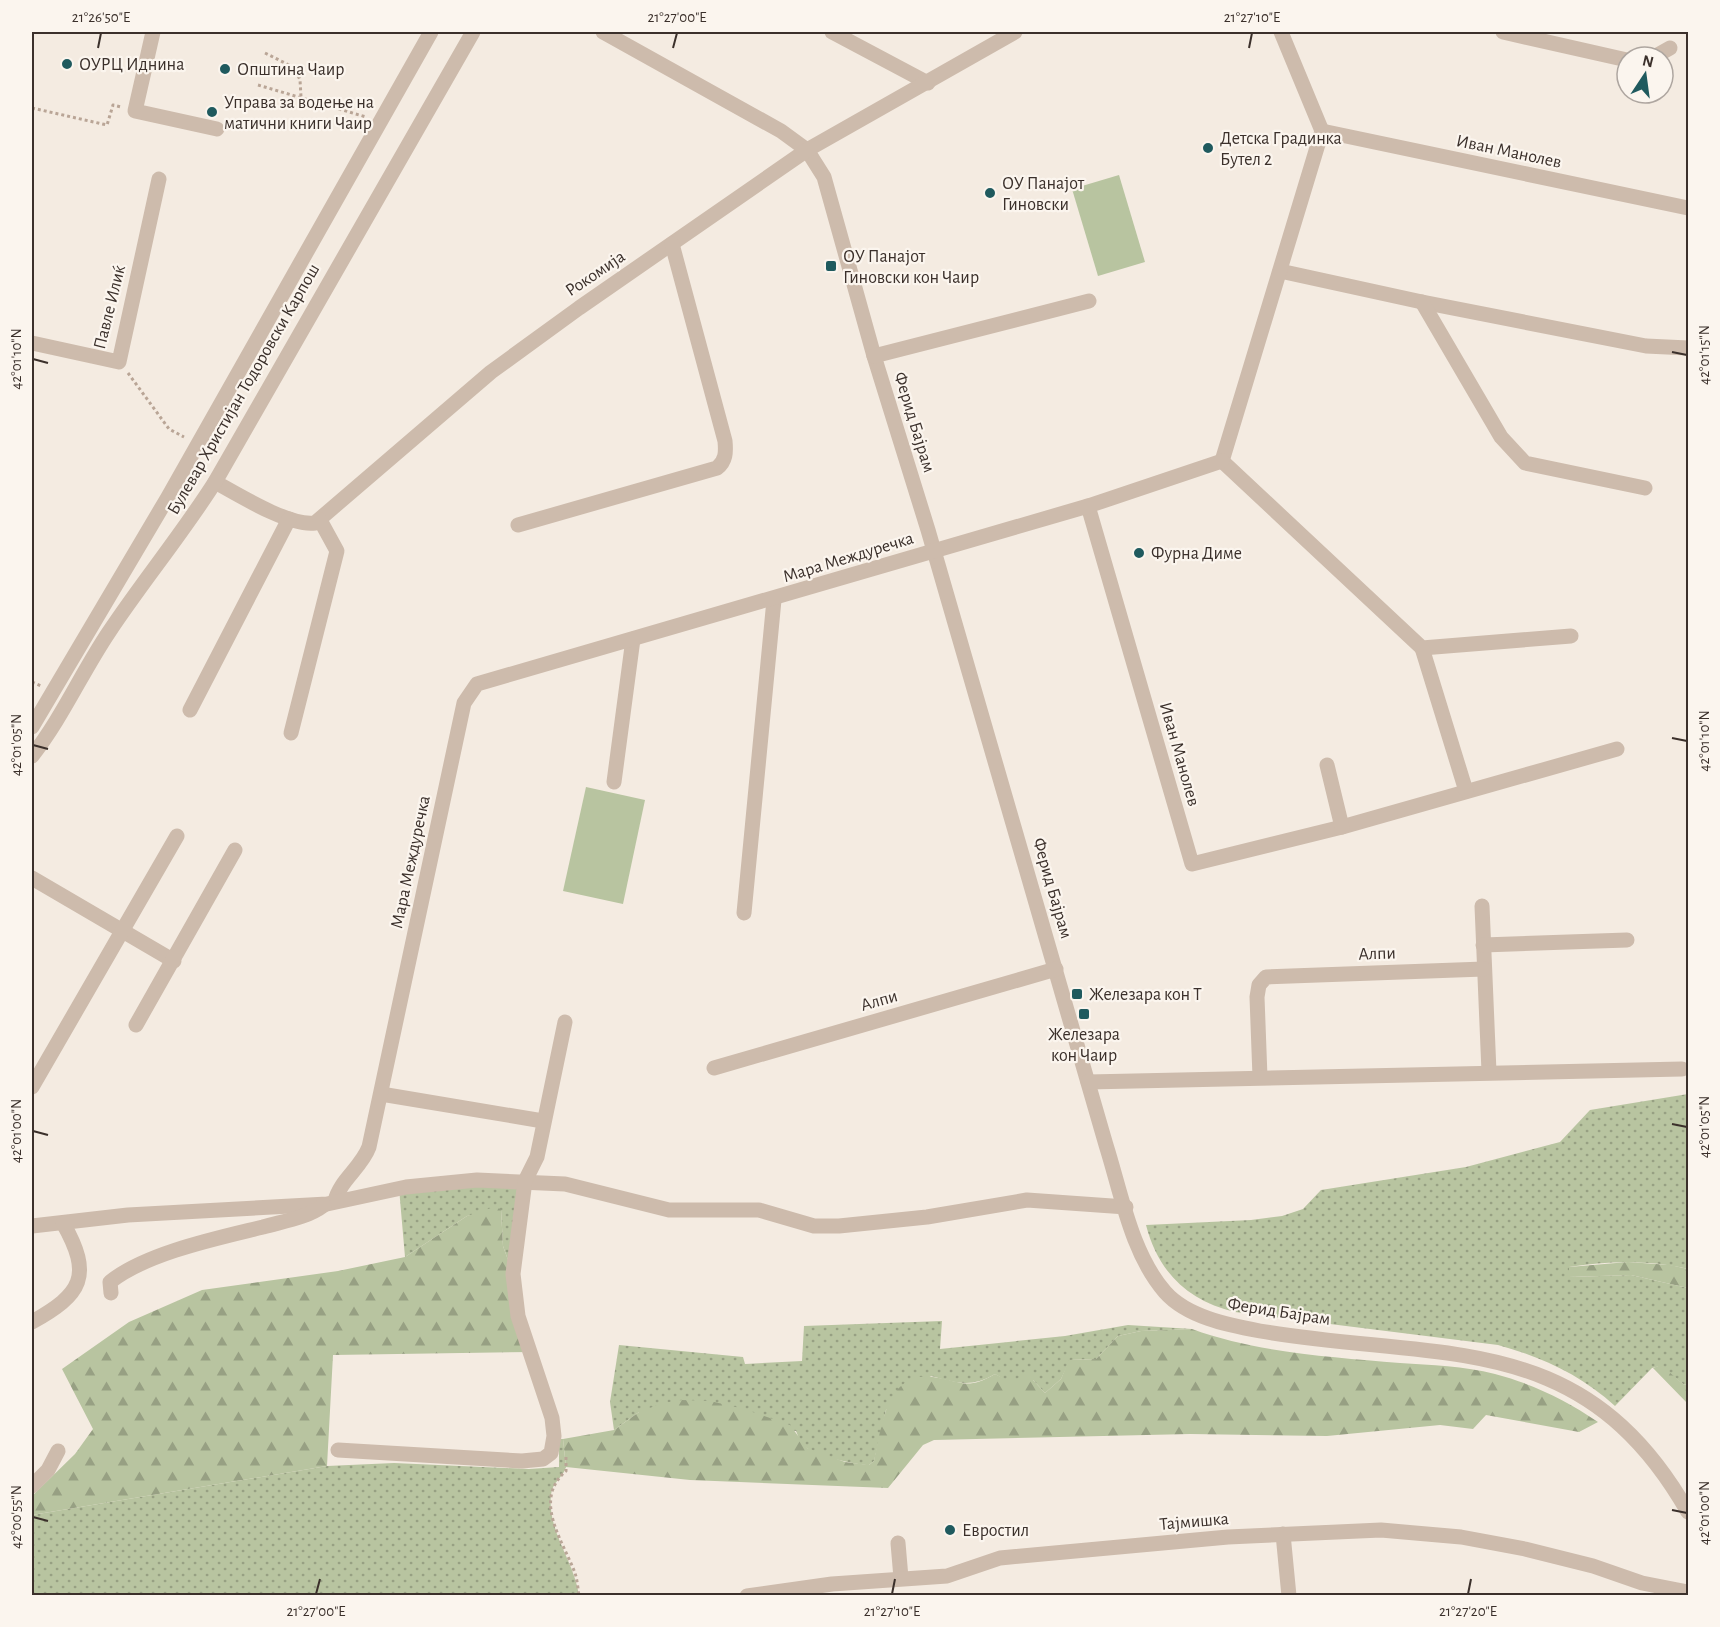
<svg xmlns="http://www.w3.org/2000/svg" width="1720" height="1627" viewBox="0 0 1720 1627" font-family="'Alegreya Sans',sans-serif">
	<style>
		.grass { fill: url(#grass-dots) }
		.forest { fill: url(#forest-firs) }
		.green { fill: #b8c4a0 }
		.lines { fill: none; stroke-linecap: round; stroke-linejoin: round }
		.path { stroke: #b9a596; stroke-width: 3; stroke-dasharray: 3 3; stroke-linecap: butt }
		.minor { stroke: #cdbbac; stroke-width: 15 }
		.ticks { fill: none; stroke: #3b302b; stroke-width: 2 }
		.poi-dot { fill: #1f5a5e; stroke: #fbf5ee; stroke-width: 2 }
		.labels { text-anchor: middle; stroke-width: 4.5; stroke-linejoin: round; paint-order: stroke }
		.poi-label { font-size: 18px; fill: #3b302b; stroke: #fbf5ee; text-anchor: start }
		.street-label { font-size: 18px; fill: #3b302b; stroke: #fbf5ee }
		.neatline { fill: none; stroke: #3b302b; stroke-width: 2 }
		.ticks-label { font-size: 15px; text-anchor: middle; fill: #3b302b }
	</style>
	<defs>
		<pattern id="grass-dots" width="8" height="8" patternUnits="userSpaceOnUse" patternTransform="scale(1.5)"><rect width="8" height="8" fill="#b8c4a0"/><path d="M2 2h.1M6 6h.1" fill="none" stroke="#97a083" stroke-width="1.8" stroke-linecap="round"/></pattern>
		<pattern id="forest-firs" width="22" height="20" patternUnits="userSpaceOnUse" patternTransform="scale(1.5)"><rect width="22" height="20" fill="#b8c4a0"/><path d="M5 1l3.5 6h-7zM16 11l3.5 6h-7z" fill="#97a083"/></pattern>
	</defs>
	<rect width="100%" height="100%" fill="#f4ebe1"/>
	<g class="grass">
		<path d="M1688,1094v175c-38,-9 -80,-8 -119,-2l1,10 61,-2 57,13v97l-5,-1 -23,-18 -8,2 -37,38c-34,-31 -73,-49 -117,-61l-263,-33c-47,-11 -77,-40 -89,-87l105,-5 31,-4 21,-7 18,-19 145,-23 94,-25 30,-32z"/>
		<polygon points="525,1181 513,1274 503,1246 501,1209 467,1216 405,1257 399,1188"/>
		<path d="M942,1321l-2,28 125,-13 63,-11 64,4 -51,2 -23,5 -22,23 -26,1 -9,19 -16,14 -12,-13h-28l-10,-6c-24,14 -38,9 -64,2l-45,34 -12,51 -5,4c-13,0 -59,-10 -67,-21 -3,-3 -4,-9 -6,-13l-157,-19 -25,18 -4,-28 9,-57 124,12 2,7 57,-3 2,-35z"/>
		<path d="M559,1439h4l3,28c-3,11 -14,15 -15,28 -4,36 23,66 28,100l-547,1v-81l295,-49 67,-3 135,6 30,-2z"/>
	</g>
	<g class="forest">
		<polygon points="494,1207 501,1209 503,1246 513,1274 532,1352 333,1355 327,1466 32,1515 32,1496 75,1454 93,1429 62,1369 129,1322 202,1290 338,1271 405,1257 467,1216"/>
		<polygon points="1628,1262 1670,1265 1688,1269 1688,1288 1631,1275 1569,1277 1569,1267"/>
		<path d="M1192,1329c66,24 138,28 208,34 31,2 64,3 95,11 38,10 71,26 103,48l-19,10 -93,-17 -13,14 -33,-4 -113,11 -137,-2 -256,6 -11,5 -35,43 -198,-8 -124,-13 -3,-28 51,-9 25,-18 24,-9 19,-3 28,1 34,8 46,16 17,23 38,14 24,3 5,-4c8,-34 12,-90 59,-84 29,4 33,14 62,-3l10,5h12l11,-9 5,10 12,13 16,-14 8,-19 27,-1 22,-23 23,-5z"/>
		<polygon points="1661,1365 1683,1384 1688,1385 1688,1404 1653,1368"/>
	</g>
	<g class="green">
		<polygon points="1119,175 1145,262 1098,276 1072,189"/>
		<polygon points="586,787 645,800 623,904 563,891"/>
	</g>
	<g class="lines">
		<g class="path">
			<polyline points="265,53 295,68 300,80 301,97"/>
			<polyline points="258,85 366,117"/>
			<polyline points="32,108 107,125 113,105 121,107"/>
			<polyline points="128,373 169,429 184,437"/>
			<polyline points="32,682 41,686"/>
			<path d="M566,1457v14c-34,29 -3,70 9,102 2,6 3,15 4,23"/>
		</g>
		<g class="minor">
			<polyline points="153,32 135,111 217,129"/>
			<path d="M603,32l178,99 26,19 17,27 50,179 54,174 178,615c15,47 25,108 59,147 22,25 63,33 95,39 179,31 322,-5 428,181"/>
			<polyline points="832,32 928,83"/>
			<polyline points="1503,32 1627,60"/>
			<polyline points="1654,57 1670,48"/>
			<polyline points="1322,131 1688,208"/>
			<polyline points="1280,271 1422,302 1646,346 1688,348"/>
			<polyline points="1422,302 1501,437 1525,463 1645,488"/>
			<polyline points="32,343 119,362 159,179"/>
			<polyline points="874,356 1089,301"/>
			<polyline points="1222,461 1322,131 1281,32"/>
			<polyline points="1222,461 1422,648 1571,636"/>
			<path d="M215,482c22,12 75,45 100,41l176,-151 88,-64 228,-158 208,-118"/>
			<polyline points="1088,506 1192,864 1342,827 1617,749"/>
			<path d="M518,525l199,-57c9,-7 9,-16 8,-27l-53,-197"/>
			<polyline points="1422,648 1466,791"/>
			<polyline points="190,710 289,519"/>
			<polyline points="32,727 168,497 431,32"/>
			<polyline points="291,733 337,551 320,520"/>
			<path d="M32,756c30,-38 50,-84 77,-124 34,-51 73,-98 106,-150l258,-450"/>
			<polyline points="1327,765 1342,827"/>
			<polyline points="614,782 633,639"/>
			<polyline points="32,878 174,961"/>
			<polyline points="1482,906 1489,1072"/>
			<polyline points="744,913 774,600"/>
			<polyline points="1483,945 1627,940"/>
			<polyline points="136,1025 235,850"/>
			<polyline points="714,1068 1056,969"/>
			<polyline points="1260,1077 1257,997 1259,985 1266,977 1484,969"/>
			<polyline points="1088,1082 1682,1069"/>
			<polyline points="32,1087 177,836"/>
			<polyline points="381,1094 543,1121"/>
			<path d="M335,1201c5,-21 26,-33 34,-54l95,-444 13,-19 611,-178 134,-45"/>
			<polyline points="32,1226 128,1215 327,1204 406,1187 477,1180 565,1184 669,1210 759,1210 814,1226 839,1226 927,1217 1027,1200 1126,1207"/>
			<path d="M111,1293l-1,-11c36,-29 108,-44 153,-55 21,-6 44,-9 61,-22"/>
			<path d="M32,1322c50,-28 61,-46 31,-99"/>
			<polyline points="338,1450 522,1461 543,1459 551,1453 554,1436 552,1418 518,1316 513,1274 525,1181 537,1157 565,1022"/>
			<polyline points="32,1486 48,1470 58,1451"/>
			<polyline points="1283,1534 1289,1596"/>
			<polyline points="898,1543 901,1578"/>
			<polyline points="747,1596 832,1584 947,1576 1000,1558 1228,1537 1381,1530 1461,1537 1525,1549 1593,1566 1642,1583 1688,1592"/>
		</g>
	</g>
	<path class="ticks" d="M98,48l3,-15M673,48l4,-15M1249,48l3,-15M1672,352l15,3M33,359l15,4M1672,738l15,3M33,745l15,4M1672,1124l15,3M33,1131l15,4M1672,1510l15,3M33,1517l15,4M316,1594l4,-15M892,1594l3,-15M1468,1594l3,-15"/>
	<g class="poi-dot">
		<circle cx="67" cy="64" r="6"/>
		<circle cx="225" cy="69" r="6"/>
		<circle cx="212" cy="112" r="6"/>
		<circle cx="1208" cy="148" r="6"/>
		<circle cx="990" cy="193" r="6"/>
		<rect x="825" y="260" width="12" height="12" rx="3"/>
		<circle cx="1139" cy="553" r="6"/>
		<rect x="1071" y="988" width="12" height="12" rx="3"/>
		<rect x="1078" y="1008" width="12" height="12" rx="3"/>
		<circle cx="950" cy="1530" r="6"/>
	</g>
	<g class="labels">
		<g class="poi-label">
			<text x="79" y="70">ОУРЦ Иднина</text>
			<text x="237" y="75">Општина Чаир</text>
			<text x="224" y="108">Управа за водење на<tspan x="224" dy="21">матични книги Чаир</tspan></text>
			<text x="1220" y="144">Детска Градинка<tspan x="1220" dy="21">Бутел 2</tspan></text>
			<text x="1002" y="189">ОУ Панајот<tspan x="1002" dy="21">Гиновски</tspan></text>
			<text x="843" y="262">ОУ Панајот<tspan x="843" dy="21">Гиновски кон Чаир</tspan></text>
			<text x="1151" y="559">Фурна Диме</text>
			<text x="1089" y="1000">Железара кон Т</text>
			<text x="1084" y="1040" text-anchor="middle">Железара<tspan x="1084" dy="21">кон Чаир</tspan></text>
			<text x="962" y="1536">Евростил</text>
		</g>
		<g class="street-label">
			<text transform="translate(1509 151) rotate(12)" y="6">Иван Манолев</text>
			<text transform="translate(595 273) rotate(-34)" y="6">Рокомија</text>
			<text transform="translate(109 307) rotate(-76)" y="6">Павле Илиќ</text>
			<text transform="translate(243 389) rotate(-60)" y="6">Булевар Христијан Тодоровски Карпош</text>
			<text transform="translate(915 422) rotate(73)" y="6">Ферид Бајрам</text>
			<text transform="translate(848 557) rotate(-17)" y="6">Мара Междуречка</text>
			<text transform="translate(1180 754) rotate(74)" y="6">Иван Манолев</text>
			<text transform="translate(410 862) rotate(-78)" y="6">Мара Междуречка</text>
			<text transform="translate(1053 888) rotate(74)" y="6">Ферид Бајрам</text>
			<text transform="translate(1377 953) rotate(-2)" y="6">Алпи</text>
			<text transform="translate(879 1000) rotate(-16)" y="6">Алпи</text>
			<text transform="translate(1279 1311) rotate(9)" y="6">Ферид Бајрам</text>
			<text transform="translate(1194 1521) rotate(-5)" y="6">Тајмишка</text>
		</g>
	</g>
	<rect width="1720" height="1627" fill="none" stroke="#fbf5ee" stroke-width="66"/>
	<g transform="translate(1645 75) rotate(13)"><circle r="28" fill="#fbf5ee" stroke="#aea6a0" stroke-width="1.5"/>
	<path d="M0-4.5L10 22L0 15L-10 22Z" fill="#1f5a5e"/>
	<text y="-9" font-size="16" font-weight="bold" text-anchor="middle" fill="#3b302b">N</text>
	</g>
	<rect x="33" y="33" width="1654" height="1561" class="neatline"/>
	<g class="ticks-label">
		<text x="101" y="22">21°26'50"E</text>
		<text x="677" y="22">21°27'00"E</text>
		<text x="1252" y="22">21°27'10"E</text>
		<text transform="translate(1704 355) rotate(-90)" y="5">42°01'15"N</text>
		<text transform="translate(16 359) rotate(-90)" y="5">42°01'10"N</text>
		<text transform="translate(1704 741) rotate(-90)" y="5">42°01'10"N</text>
		<text transform="translate(16 745) rotate(-90)" y="5">42°01'05"N</text>
		<text transform="translate(1704 1127) rotate(-90)" y="5">42°01'05"N</text>
		<text transform="translate(16 1131) rotate(-90)" y="5">42°01'00"N</text>
		<text transform="translate(1704 1513) rotate(-90)" y="5">42°01'00"N</text>
		<text transform="translate(16 1517) rotate(-90)" y="5">42°00'55"N</text>
		<text x="316" y="1616">21°27'00"E</text>
		<text x="892" y="1616">21°27'10"E</text>
		<text x="1468" y="1616">21°27'20"E</text>
	</g>
</svg>
